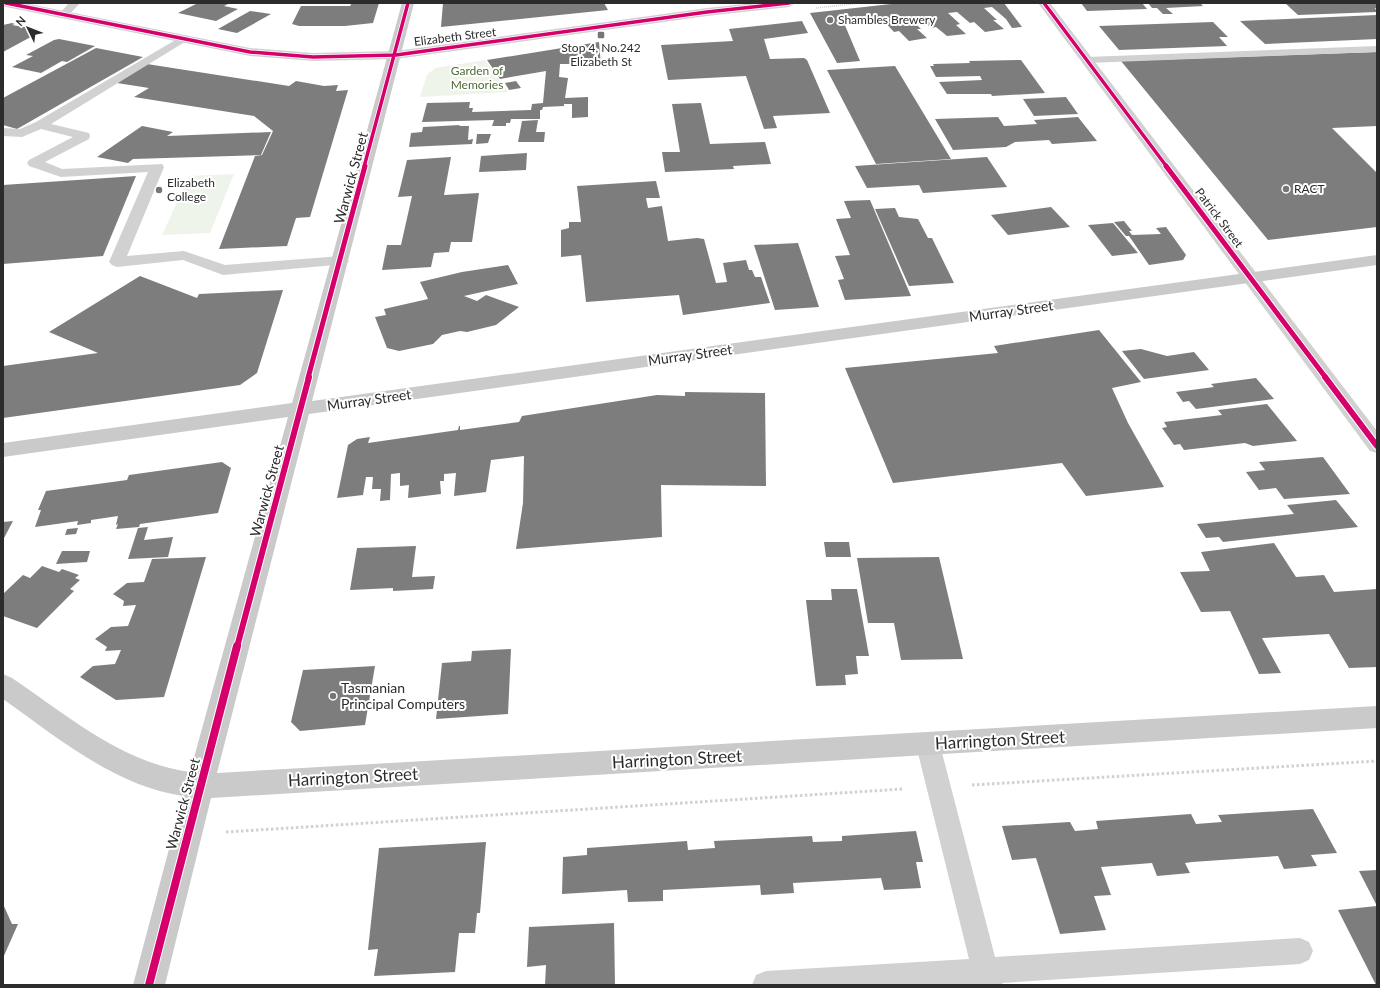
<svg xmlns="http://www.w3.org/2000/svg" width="1380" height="988" viewBox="0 0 1380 988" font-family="Lato,sans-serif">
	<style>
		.green { fill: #eef4ea }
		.building { fill: #7d7d7d }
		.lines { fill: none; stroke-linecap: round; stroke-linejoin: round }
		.path-far1 { stroke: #d1d1d1; stroke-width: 1.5; stroke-dasharray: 1 1; stroke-linecap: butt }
		.path { stroke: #d1d1d1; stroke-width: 3; stroke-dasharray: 2.5 2.5; stroke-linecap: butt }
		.lane { fill: #d1d1d1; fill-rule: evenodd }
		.street { fill: #d1d1d1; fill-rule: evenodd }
		.secondary { fill: #cacaca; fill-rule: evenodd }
		.cycleway-far3-casing { stroke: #fff; stroke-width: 5 }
		.cycleway-far2-casing { stroke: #fff; stroke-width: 7 }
		.cycleway-far1-casing { stroke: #fff; stroke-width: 8 }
		.cycleway-casing { stroke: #fff; stroke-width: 10 }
		.cycleway-far3 { stroke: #d6006c; stroke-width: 3.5 }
		.cycleway-far2 { stroke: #d6006c; stroke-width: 5 }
		.cycleway-far1 { stroke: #d6006c; stroke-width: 6 }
		.cycleway { stroke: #d6006c; stroke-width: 8 }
		.poi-dot { fill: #767676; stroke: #fff; stroke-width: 1.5 }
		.labels { text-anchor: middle; stroke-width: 4; stroke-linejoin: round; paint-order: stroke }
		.far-poi-label { font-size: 12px; fill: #2c2c2c; stroke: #fff; text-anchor: start }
		.far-street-label { font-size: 12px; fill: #2c2c2c; stroke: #fff }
		.far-park-label { font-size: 12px; fill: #4d6b36; stroke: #fff }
		.street-label { font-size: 14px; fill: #2c2c2c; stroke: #fff }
		.poi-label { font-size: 14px; fill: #2c2c2c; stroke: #fff; text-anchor: start }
		.near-street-label { font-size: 17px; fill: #2c2c2c; stroke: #fff }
	</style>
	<rect width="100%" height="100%" fill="#fff"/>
	<g class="green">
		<polygon points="485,60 508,92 420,97 427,75 435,68"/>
		<polygon points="234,174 210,233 162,235 189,176"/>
	</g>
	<g class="building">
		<polygon points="198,3 230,3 224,6 238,9 216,21 178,13"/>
		<polygon points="352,3 379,3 373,23 345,26 299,26 292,24 301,6 350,6"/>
		<polygon points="443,3 604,3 608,10 441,27"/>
		<polygon points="900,3 1004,3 1022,27 1012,28 1006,19 992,7 984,8 997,20 993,20 1004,29 985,32 974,22 970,23 957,12 948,13 960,24 956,25 966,34 947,36 936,27 931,28 919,16 909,17 921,29 917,29 927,38 909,41 899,31 894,32 883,20 861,21 863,23 853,25 851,22 844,23 860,61 837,63 810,13"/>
		<polygon points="1081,3 1142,3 1147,9 1087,11"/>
		<polygon points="1148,3 1200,3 1203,6 1166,8 1173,14 1163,14 1157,8 1152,8"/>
		<polygon points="1285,3 1377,3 1377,8 1375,8 1377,12 1298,15"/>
		<polygon points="250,11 271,14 237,33 218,29"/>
		<polygon points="1377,15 1377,39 1265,44 1240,21"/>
		<polygon points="802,21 808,33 764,39 770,59 804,58 807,60 830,113 773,116 777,128 764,129 746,76 668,80 661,45 733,41 729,29"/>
		<polygon points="1213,22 1228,37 1219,37 1227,46 1119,50 1099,26"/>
		<polygon points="12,23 15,24 12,25 23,27 29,26 26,27 27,29 40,32 3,52 3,25"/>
		<polygon points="59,39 95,46 67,62 62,61 41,73 12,67 33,56 26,55 54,40"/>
		<polygon points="599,42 601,66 578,67 577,64 560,64 559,77 568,78 565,98 588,97 588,117 572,118 572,104 564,104 564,106 543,107 542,110 540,110 540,119 511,119 510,123 506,123 506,126 492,126 494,120 422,122 427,103 470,102 469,108 473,108 472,112 531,110 532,104 543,103 546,71 500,79 487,60"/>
		<polygon points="96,48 143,57 17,129 3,125 3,98"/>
		<polygon points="1377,52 1377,126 1332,128 1377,173 1377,227 1268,240 1121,61"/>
		<polygon points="1021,60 1045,93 992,96 991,94 947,94 939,82 982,80 980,76 936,77 930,66 934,66 933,64 970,63 969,61"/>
		<polygon points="147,64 289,86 296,81 324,86 338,85 336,91 348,90 310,217 296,218 287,246 219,249 255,156 262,155 273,131 254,116 134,97 149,88 117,83"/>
		<polygon points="895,66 951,159 876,164 827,70"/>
		<polygon points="516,81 521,88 509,90 505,83"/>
		<polygon points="1066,97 1078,114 1034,116 1023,99"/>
		<polygon points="701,103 710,144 765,142 771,164 733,166 734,169 665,172 662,152 680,152 672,104"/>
		<polygon points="998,117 1004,126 1037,124 1034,120 1078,117 1097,141 1052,144 1049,140 1015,142 1006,147 953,150 935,119"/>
		<polygon points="538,120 536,132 545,132 544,142 518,142 522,121"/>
		<polygon points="460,125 459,126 469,126 468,140 473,139 472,144 409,147 411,133 422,132 423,127"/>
		<polygon points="142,126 173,132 167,136 271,132 261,155 133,159 128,163 97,157"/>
		<polygon points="477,134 491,134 488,143 476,144"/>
		<polygon points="527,153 526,170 479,172 481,156"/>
		<polygon points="451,157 444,195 479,193 472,242 451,242 449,252 434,253 431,267 382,270 387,245 401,245 412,196 398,197 407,160"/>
		<polygon points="987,157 1007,187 923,193 919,185 867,188 855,166"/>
		<polygon points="136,176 103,256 3,264 3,185"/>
		<polygon points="656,181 660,198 646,198 648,208 662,206 668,241 697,238 704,239 716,283 727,282 723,263 746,260 749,270 752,270 755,277 761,277 770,303 683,315 679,295 586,302 581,255 561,257 561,230 569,228 569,222 581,222 577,186"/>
		<polygon points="870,200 911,296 845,300 838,280 844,279 835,256 850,255 836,219 851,218 844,201"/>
		<polygon points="1051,207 1070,227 1008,235 991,215"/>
		<polygon points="895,208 899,217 918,219 928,238 932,238 954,283 909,286 875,209"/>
		<polygon points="1124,221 1132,231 1129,231 1132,235 1161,234 1156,228 1166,227 1186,255 1183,260 1149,265 1129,236 1126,236 1114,222"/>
		<polygon points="1113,223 1138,253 1112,256 1088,225"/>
		<polygon points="798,243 819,307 775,310 754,245"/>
		<polygon points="508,265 518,284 464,296 477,301 486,295 519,307 496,325 467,332 460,331 442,335 433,344 399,351 387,348 375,317 386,315 384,309 428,299 420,282 462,272"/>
		<polygon points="140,276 197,298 199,294 283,290 257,373 240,385 3,418 3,366 98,353 49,332"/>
		<polygon points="1099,330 1141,382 1112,388 1128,423 1164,487 1086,496 1062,463 893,483 845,368 998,353 994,346"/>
		<polygon points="1141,349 1167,356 1194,352 1209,370 1144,379 1122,351"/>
		<polygon points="1256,378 1274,399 1196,409 1189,401 1183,402 1176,392 1214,387 1211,384"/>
		<polygon points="685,392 765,393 766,486 661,485 662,537 516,549 523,503 524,456 491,460 486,492 454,496 456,473 444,474 444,481 440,481 441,494 408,498 409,485 400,486 400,473 391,474 390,500 380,501 381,489 372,489 373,477 366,477 363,495 337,498 348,445 357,439 370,437 368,443 458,430 459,426 460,426 460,430 519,422 522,416 657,395 685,396"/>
		<polygon points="1267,404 1297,441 1253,446 1245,443 1184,450 1180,444 1174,445 1162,428 1167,427 1164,422 1222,415 1218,410"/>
		<polygon points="1323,457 1350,494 1284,499 1276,488 1259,490 1246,472 1265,470 1259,462"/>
		<polygon points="222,462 231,468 218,513 140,524 139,527 116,529 118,524 116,525 118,516 91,520 91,523 77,525 78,521 35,527 41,510 38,510 46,491 127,480 129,475"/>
		<polygon points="1336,500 1358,527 1223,542 1219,537 1206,538 1197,524 1294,514 1287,505"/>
		<polygon points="13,521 3,540 3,522"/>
		<polygon points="148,527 144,540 173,537 168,557 128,559 138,528"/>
		<polygon points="78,528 76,534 65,535 67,529"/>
		<polygon points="824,542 849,542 851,557 826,557"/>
		<polygon points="1274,543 1296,577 1324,575 1334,592 1377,589 1377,667 1349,668 1329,634 1262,638 1281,673 1259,674 1230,611 1201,612 1180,572 1210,571 1201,552"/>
		<polygon points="416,546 412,577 435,576 433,589 393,591 393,588 350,590 357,548"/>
		<polygon points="62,551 90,551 87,562 56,564"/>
		<polygon points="206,557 164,697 116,700 80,677 93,666 115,664 121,650 105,651 107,647 95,639 111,627 128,626 136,605 123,606 124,601 113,594 127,583 144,582 152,559"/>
		<polygon points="939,557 963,659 901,660 894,623 868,623 857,558"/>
		<polygon points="42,566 59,572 62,569 79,575 75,578 80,580 70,589 74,591 37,628 3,616 3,594 23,575 30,578"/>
		<polygon points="831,589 857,589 869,656 856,656 858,674 845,675 846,685 816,686 806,600 832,600"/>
		<polygon points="511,649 508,714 436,719 442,663 471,661 472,651"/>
		<polygon points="375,666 365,725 300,731 291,722 303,670"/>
		<polygon points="1313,809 1337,853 1311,855 1317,866 1284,869 1278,856 1192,862 1185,863 1190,873 1157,876 1152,863 1101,867 1111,895 1094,896 1106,930 1060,934 1036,858 1012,860 1002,826 1070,822 1075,831 1098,829 1096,821 1191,814 1196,824 1222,822 1218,815"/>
		<polygon points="916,831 923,862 916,862 921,888 884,890 881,878 793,883 794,893 761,895 760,885 663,890 663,901 628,902 627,890 562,894 563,857 587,855 587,848 687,841 688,850 715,848 714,841 812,836 813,842 842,841 842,836"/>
		<polygon points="486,842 480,913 477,913 475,933 459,933 455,972 374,976 378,949 368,950 379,848"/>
		<polygon points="1377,870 1377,906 1359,871"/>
		<polygon points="3,904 12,924 18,924 3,958"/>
		<polygon points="1377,906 1377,985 1376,985 1338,910"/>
		<polygon points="614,923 615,985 545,985 546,965 527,967 529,927"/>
	</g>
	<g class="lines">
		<polyline class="path-far1" points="816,8 861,3"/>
		<g class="path">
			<polyline points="972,785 1377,761"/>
			<polyline points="226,832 903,789"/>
		</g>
		<g class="lane">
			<polygon points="69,3 80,3 68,16 60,16 59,14"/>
			<polygon points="184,35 188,36 190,38 188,40 51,124 89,133 90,136 89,139 45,162 62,169 162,164 164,167 127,256 184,251 225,265 341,256 346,258 349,261 346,264 223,275 183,260 117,267 112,265 109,262 148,172 61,177 29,166 27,163 29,160 73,137 41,129 22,137 3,136 3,128 20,129 36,122"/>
			<polygon points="1377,46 1377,52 1087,63 1081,60 1087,57"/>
			<polygon points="928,735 936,738 940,745 995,957 1300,938 1309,942 1313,951 1309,960 1300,964 1002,983 1003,985 752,985 756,975 766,971 969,959 916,745 920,738"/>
		</g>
		<g class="street">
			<polygon points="3,3 24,3 250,48 313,53 396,51 707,8 755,3 795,3 789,7 707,16 396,59 313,61 250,56 6,7 3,6"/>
			<polygon points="1038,3 1050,3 1377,431 1377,453 1370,451"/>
		</g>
		<path class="secondary" d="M402,3h12l-102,398 1065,-146v10l-1068,149 -92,359 1160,-67v22l-1166,70 -46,187h-32l50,-189c-68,-10 -125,-58 -180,-97v-25l9,4c55,37 110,85 178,94l98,-355 -285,40v-14l289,-40z"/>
		<defs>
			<g id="cycleway-far3">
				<polyline points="6,3 250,52 313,57 396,55 707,12 789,3"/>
				<polyline points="1044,3 1167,167"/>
				<polyline points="364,167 408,3"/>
			</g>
			<g id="cycleway-far2">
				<polyline points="1166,166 1326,378"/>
				<polyline points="308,378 365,166"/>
			</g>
			<g id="cycleway-far1">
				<polyline points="1325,377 1377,446"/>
				<polyline points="237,647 309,377"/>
			</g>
			<polyline id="cycleway" points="149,985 237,646"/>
		</defs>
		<use href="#cycleway-far3" class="cycleway-far3-casing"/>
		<use href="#cycleway-far2" class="cycleway-far2-casing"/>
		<use href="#cycleway-far1" class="cycleway-far1-casing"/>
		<use href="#cycleway" class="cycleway-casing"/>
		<use href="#cycleway-far3" class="cycleway-far3"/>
		<use href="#cycleway-far2" class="cycleway-far2"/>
		<use href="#cycleway-far1" class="cycleway-far1"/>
		<use href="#cycleway" class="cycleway"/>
	</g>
	<g class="poi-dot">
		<circle cx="830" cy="20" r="4"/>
		<rect x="597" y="31" width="8" height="8" rx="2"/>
		<circle cx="1286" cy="189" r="4"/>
		<circle cx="159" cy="190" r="4"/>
		<circle cx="333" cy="696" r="4"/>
	</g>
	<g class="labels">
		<g class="far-poi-label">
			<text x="838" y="24">Shambles Brewery</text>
			<text x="601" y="52" text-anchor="middle">Stop 4, No.242<tspan x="601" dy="14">Elizabeth St</tspan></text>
			<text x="167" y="187">Elizabeth<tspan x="167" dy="14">College</tspan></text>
			<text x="1294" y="193">RACT</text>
		</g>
		<g class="far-street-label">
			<text transform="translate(455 37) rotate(-7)" y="4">Elizabeth Street</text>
			<text transform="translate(1219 218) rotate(53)" y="4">Patrick Street</text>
		</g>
		<g class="far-park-label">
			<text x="477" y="75">Garden of<tspan x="477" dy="14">Memories</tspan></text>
		</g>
		<g class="street-label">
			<text transform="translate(351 178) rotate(-75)" y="5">Warwick Street</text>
			<text transform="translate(1011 311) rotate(-8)" y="5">Murray Street</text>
			<text transform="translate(690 355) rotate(-8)" y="5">Murray Street</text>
			<text transform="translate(369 400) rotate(-8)" y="5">Murray Street</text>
			<text transform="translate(267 491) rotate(-75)" y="5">Warwick Street</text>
			<text transform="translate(183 804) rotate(-75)" y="5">Warwick Street</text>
		</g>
		<g class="poi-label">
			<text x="341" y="693">Tasmanian<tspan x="341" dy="16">Principal Computers</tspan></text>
		</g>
		<g class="near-street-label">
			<text transform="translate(1000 740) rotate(-3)" y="6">Harrington Street</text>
			<text transform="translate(677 759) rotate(-3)" y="6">Harrington Street</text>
			<text transform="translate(353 777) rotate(-3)" y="6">Harrington Street</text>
		</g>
	</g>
	<rect width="1380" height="988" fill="none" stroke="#2c2c2c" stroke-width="8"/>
	<g transform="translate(28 28) rotate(313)" stroke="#ffffff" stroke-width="3" paint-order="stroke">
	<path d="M0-3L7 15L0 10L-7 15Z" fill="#2c2c2c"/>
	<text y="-6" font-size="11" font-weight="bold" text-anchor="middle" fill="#2c2c2c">N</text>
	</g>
</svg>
